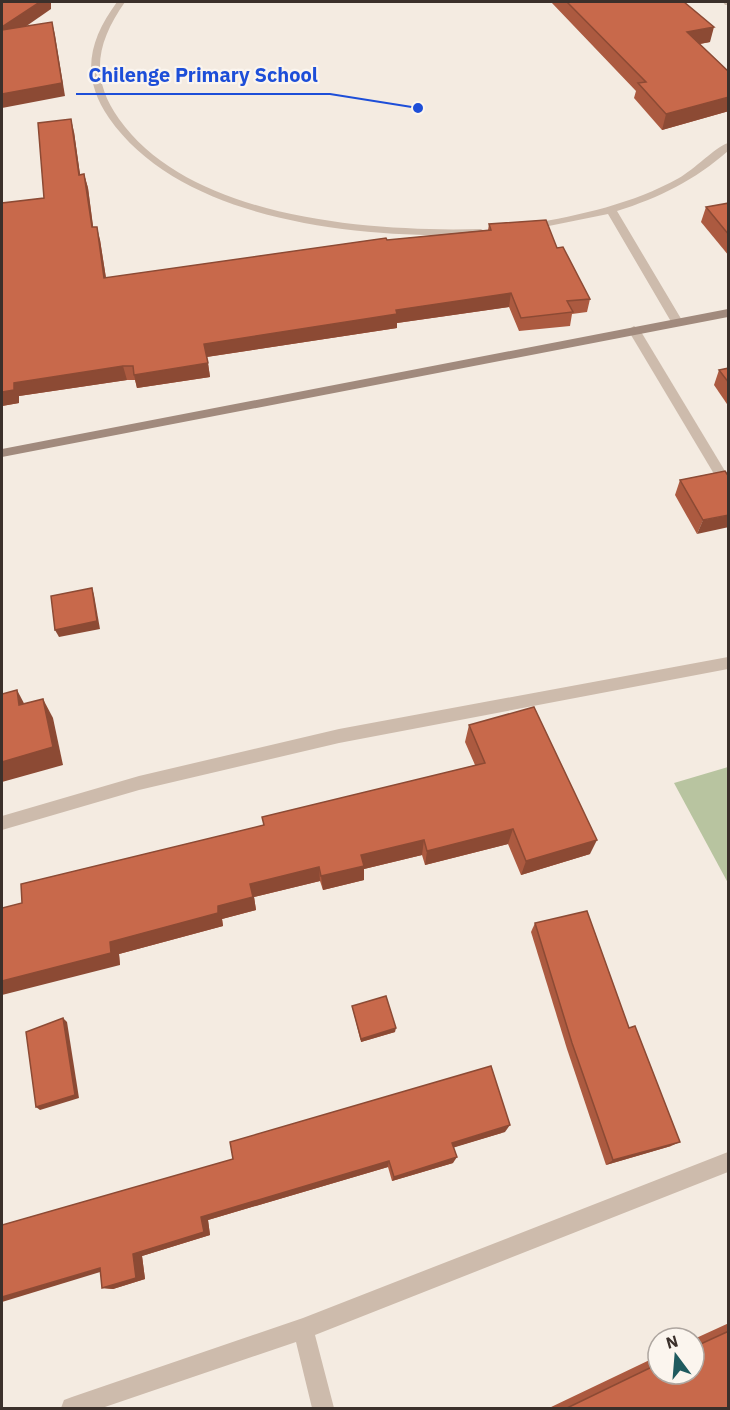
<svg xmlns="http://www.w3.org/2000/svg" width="730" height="1410" viewBox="0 0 730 1410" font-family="'IBM Plex Sans',sans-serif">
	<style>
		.green { fill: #b8c4a0 }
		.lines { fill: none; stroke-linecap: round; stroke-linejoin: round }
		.street { fill: #cdbbac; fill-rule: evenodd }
		.secondary { fill: #a18a7d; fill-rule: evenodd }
		.wall { fill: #ac5a40 }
		.shaded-wall { fill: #8c4a34 }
		.building { fill: #c8694b; stroke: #8c4a34; stroke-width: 1.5 }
		.leader { fill: none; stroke: #1d4ed8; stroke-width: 2 }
		.callout-dot { fill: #1d4ed8; stroke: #fbf5ee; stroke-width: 2 }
		.callout-label { font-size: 20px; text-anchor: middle; font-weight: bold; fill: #1d4ed8; stroke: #fbf5ee; stroke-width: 4.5; stroke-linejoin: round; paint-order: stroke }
	</style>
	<rect width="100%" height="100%" fill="#f4ebe1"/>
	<polygon class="green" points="728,767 728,883 674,783"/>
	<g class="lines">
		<g class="street">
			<path d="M117,2h8c-28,40 -36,75 -6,117 71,100 250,113 362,110l5,3 -5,3c-118,3 -298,-11 -372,-117 -29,-42 -20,-78 8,-116z"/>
			<polygon points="723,2 728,2 728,5 725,5"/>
			<path d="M728,143v8c-33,29 -69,47 -111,60l66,111 -2,3h-8l-65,-111 -79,16 -5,-3 5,-3c52,-9 103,-20 150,-46 16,-9 35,-30 49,-35z"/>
			<polygon points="634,326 640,330 728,476 728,491 723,489 628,330"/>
			<polygon points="728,657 728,669 339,743 139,790 2,830 2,816 139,776 339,729"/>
			<polygon points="728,1152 728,1172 315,1335 334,1408 312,1408 296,1342 102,1408 61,1408 64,1400 72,1397 303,1318"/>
		</g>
		<polygon class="secondary" points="728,309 728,317 2,457 2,449"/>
	</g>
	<g class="wall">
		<polygon points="551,2 684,2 710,42 700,44 729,72 729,111 662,130 634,98 636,91"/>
		<polygon points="74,132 80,175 84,174 88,188 93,227 100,240 106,278 387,240 488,230 489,224 557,248 590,299 587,312 572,314 570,326 519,331 509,307 397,323 397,328 207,357 210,377 137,388 135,380 127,380 19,396 19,403 2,406 2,203 44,198"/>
		<polygon points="729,203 729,256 701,222 706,207"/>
		<polygon points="729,368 729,407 714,385 719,370"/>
		<polygon points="725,471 697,534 675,495 680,480"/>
		<polygon points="469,725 590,854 521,875 508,844 425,865 422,855 364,869 364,880 323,890 320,881 254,897 256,910 222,919 223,926 119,954 120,965 22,903 264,825 475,765 465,742"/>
		<polygon points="535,923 671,1146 606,1165 567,1049 531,932"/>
		<polygon points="352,1006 395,1032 361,1042"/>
		<polygon points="505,1132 454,1147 453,1163 392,1181 388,1167 208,1220 210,1235 142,1256 145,1279 113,1289 102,1288 101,1272 2,1225"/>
		<polygon points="729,1323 729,1408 549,1408 658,1356 658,1374 694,1374 694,1339"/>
	</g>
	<g class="shaded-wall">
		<polygon points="40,2 51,2 51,9 2,43 2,27"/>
		<polygon points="52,22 55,35 65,96 2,108 2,94"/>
		<polygon points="714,27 710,42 683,47 687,32"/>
		<polygon points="729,97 729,111 662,130 666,114"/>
		<polygon points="71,119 74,132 82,188 79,175"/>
		<polygon points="84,174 88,188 95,241 92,227"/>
		<polygon points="97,227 100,240 108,291 104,278"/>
		<polygon points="511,293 509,307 397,323 397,328 206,357 204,344 396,310"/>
		<polygon points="208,363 210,377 137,388 134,375"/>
		<polygon points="123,366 127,380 19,396 19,403 2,406 2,392 14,383"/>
		<polygon points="729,515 729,527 697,534 703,520"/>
		<polygon points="92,588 94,595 100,629 59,637 55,630"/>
		<polygon points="17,690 27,709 19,705"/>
		<polygon points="43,699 53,718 63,765 2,782 2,762"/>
		<polygon points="513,829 508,844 425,865 427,851"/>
		<polygon points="424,840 422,855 364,869 364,880 323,890 321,876 361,855"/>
		<polygon points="597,840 590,854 521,875 526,861"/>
		<polygon points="319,867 320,881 254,897 256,910 222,919 223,926 119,954 120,965 2,995 2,981 110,942 218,906 250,884"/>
		<polygon points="63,1018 67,1022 79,1098 40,1110 36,1107"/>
		<polygon points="396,1028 395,1032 361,1042 361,1039"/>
		<polygon points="510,1125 505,1132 449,1149 452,1143"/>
		<polygon points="680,1142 671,1146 606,1165 613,1160"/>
		<polygon points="457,1157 453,1163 392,1181 394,1177"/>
		<polygon points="389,1161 388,1167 208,1220 210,1235 142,1256 145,1279 113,1289 102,1288 133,1254 201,1217"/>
		<polygon points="100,1268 110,1269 2,1302 2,1297"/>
	</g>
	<g class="building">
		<polygon points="2,2 40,2 2,27"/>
		<polygon points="567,2 684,2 714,27 687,32 729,72 729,97 666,114 638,83 646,82"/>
		<polygon points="52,22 62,83 2,94 2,30"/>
		<polygon points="71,119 79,175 84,174 92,227 97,227 104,278 386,238 387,240 491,230 489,224 546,220 557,248 563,247 590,299 567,301 573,312 521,318 511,293 396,310 397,314 204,344 208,363 134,375 133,366 123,366 14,383 14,390 2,392 2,203 44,198 38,123"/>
		<polygon points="729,203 729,235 706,207"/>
		<polygon points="729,368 729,383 719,370"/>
		<polygon points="725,471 729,477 729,515 703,520 680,480"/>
		<polygon points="92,588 97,621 55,630 51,596"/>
		<polygon points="17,690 19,705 43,699 53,747 2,762 2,694"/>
		<polygon points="534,707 597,840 526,861 513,829 427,851 424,840 361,855 364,866 321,876 319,867 250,884 253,897 218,906 218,913 110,942 111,953 2,981 2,908 22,903 21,884 264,825 262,817 485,763 469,725"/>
		<polygon points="587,911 629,1028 635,1026 680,1142 613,1160 572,1043 535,923"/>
		<polygon points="386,996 396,1028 361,1039 352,1006"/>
		<polygon points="63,1018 75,1095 36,1107 26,1032"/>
		<polygon points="491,1066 510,1125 452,1143 457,1157 394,1177 389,1161 201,1217 204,1232 133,1254 136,1278 102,1288 100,1268 2,1297 2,1225 233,1159 230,1142"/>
		<polygon points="729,1331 729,1408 567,1408 658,1364 658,1374 694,1374 694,1347"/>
	</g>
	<path class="leader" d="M418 108L330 94H76"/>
	<circle class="callout-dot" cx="418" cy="108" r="6"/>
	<g class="callout-label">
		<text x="203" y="82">Chilenge Primary School</text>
	</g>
	<rect width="730" height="1410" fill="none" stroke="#3b302b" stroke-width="6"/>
	<g transform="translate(676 1356) rotate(344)"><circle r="28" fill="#fbf5ee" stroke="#aea6a0" stroke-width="1.5"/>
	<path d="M0-4.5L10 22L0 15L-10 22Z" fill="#1f5a5e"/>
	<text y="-9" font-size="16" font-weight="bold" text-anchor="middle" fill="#3b302b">N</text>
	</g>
</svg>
